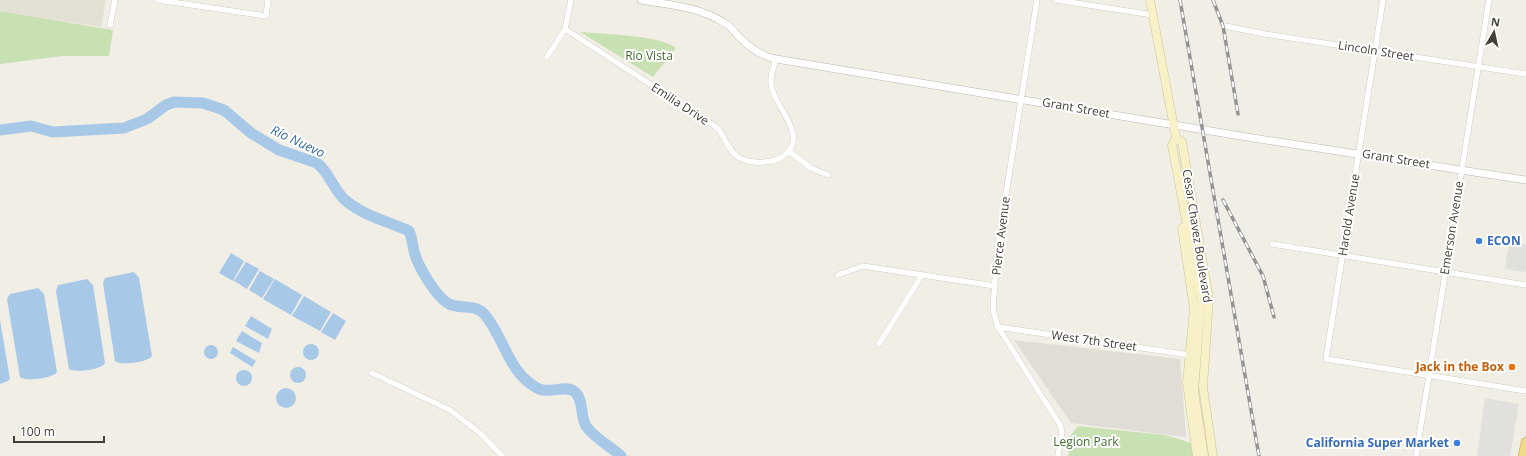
<svg xmlns="http://www.w3.org/2000/svg" width="1526" height="456" viewBox="0 0 1526 456" font-family="'Open Sans',sans-serif">
	<style>
		.residential { fill: #e4e0d4 }
		.industrial { fill: #e0ddd7 }
		.green { fill: #c8e1b2 }
		.parking { fill: #e2e0dd }
		.water { fill: #a8c8e8 }
		.lines { fill: none; stroke-linecap: round; stroke-linejoin: round }
		.river { stroke: #a8c8e8; stroke-width: 11 }
		.minor-casing { stroke: #bbb6a9; stroke-width: 6 }
		.tertiary-casing { stroke: #bbb6a9; stroke-width: 8 }
		.secondary-casing { stroke: #ccc399; stroke-width: 9 }
		.trunk-casing { stroke: #cca645; stroke-width: 10 }
		.minor { stroke: #fff; stroke-width: 5.5 }
		.tertiary { stroke: #fff; stroke-width: 7 }
		.secondary { stroke: #f8f1c8; stroke-width: 8 }
		.trunk { stroke: #f0d988; stroke-width: 9 }
		.rail-casing { stroke: #949494; stroke-width: 3.5 }
		.rail { stroke: #fff; stroke-width: 2; stroke-dasharray: 6; stroke-linecap: butt }
		.shop-dot { fill: #3f7fe0; stroke: #fff; stroke-width: 1.5 }
		.food-dot { fill: #e8710a; stroke: #fff; stroke-width: 1.5 }
		.labels { text-anchor: middle; stroke-width: 4; stroke-linejoin: round; paint-order: stroke }
		.street-label { font-size: 12px; fill: #423f36; stroke: #fff }
		.park-label { font-size: 12px; fill: #426d30; stroke: #fff }
		.shop-label { font-size: 12px; font-weight: bold; fill: #366cbe; stroke: #fff; text-anchor: start }
		.food-label { font-size: 12px; font-weight: bold; fill: #c56008; stroke: #fff; text-anchor: end }
		.water-label { font-size: 13px; font-style: italic; fill: #3b6ea2; stroke: #fff }
	</style>
	<rect width="100%" height="100%" fill="#f1eee6"/>
	<polygon class="residential" points="0,0 106,0 101,27 0,11"/>
	<polygon class="industrial" points="1014,340 1180,359 1186,437 1071,423"/>
	<g class="green">
		<polygon points="0,11 113,30 109,56 62,56 0,64"/>
		<path d="M580,32c23,2 80,3 96,16l-23,29z"/>
		<polygon points="1078,426 1165,435 1198,445 1200,456 1068,456 1071,435"/>
	</g>
	<g class="parking">
		<polygon points="1509,242 1526,245 1526,272 1505,269"/>
		<polygon points="1485,398 1519,404 1510,456 1477,456"/>
	</g>
	<g class="water">
		<polygon points="231,253 244,261 233,281 219,273"/>
		<polygon points="246,262 259,269 247,289 234,281"/>
		<polygon points="260,271 274,279 262,298 249,290"/>
		<path d="M134,272l5,6 13,78c-3,6 -31,10 -37,5l-12,-78 2,-5z"/>
		<path d="M87,279l6,6 12,78c-3,7 -31,10 -36,6l-13,-78 2,-6z"/>
		<polygon points="275,279 302,295 291,315 263,299"/>
		<path d="M38,288l6,6 13,78c-3,6 -31,10 -37,5l-13,-78 3,-5z"/>
		<polygon points="304,296 331,312 320,331 292,316"/>
		<polygon points="333,313 346,321 335,340 321,332"/>
		<polygon points="251,316 272,329 268,339 245,326"/>
		<polygon points="0,320 10,379 8,381 0,384"/>
		<polygon points="242,331 262,343 259,353 236,341"/>
		<circle cx="311" cy="352" r="8"/>
		<circle cx="211" cy="352" r="7"/>
		<polygon points="233,347 256,361 252,367 230,353"/>
		<circle cx="298" cy="375" r="8"/>
		<circle cx="244" cy="378" r="8"/>
		<circle cx="286" cy="398" r="10"/>
	</g>
	<g class="lines">
		<path class="river" d="M0,130l31,-4 22,6 71,-4 23,-9 19,-14 8,-3 29,1 21,7 27,23 28,17 38,13c12,9 16,26 28,37 19,16 42,21 64,31 4,8 3,13 5,20 3,14 22,46 35,53 12,6 27,-1 36,11 17,20 22,49 42,66 4,3 11,9 16,9 10,2 24,-5 32,2 9,8 5,25 11,34 8,12 24,20 35,30"/>
		<defs>
			<g id="minor">
				<polyline points="158,0 266,16 268,0"/>
				<polyline points="1037,0 997,250 993,310 998,327 1060,425 1062,432 1058,456"/>
				<polyline points="1056,0 1153,15"/>
				<polyline points="1383,0 1326,359 1526,391"/>
				<polyline points="110,25 115,0"/>
				<polyline points="1225,26 1265,34 1526,74"/>
				<path d="M565,29l139,90c5,3 11,7 15,11 6,9 10,21 19,27 9,6 23,6 33,4 6,-1 12,-4 16,-8 19,-19 -10,-45 -15,-64 -3,-11 1,-20 4,-30"/>
				<polyline points="547,57 565,29 571,0"/>
				<polyline points="789,151 811,168 828,175"/>
				<polyline points="1272,244 1526,285"/>
				<polyline points="838,275 863,266 995,286"/>
				<polyline points="998,327 1190,355"/>
				<polyline points="879,344 922,275"/>
				<polyline points="372,373 450,410 480,433 502,456"/>
				<polyline points="1416,456 1489,0"/>
			</g>
			<path id="tertiary" d="M641,0c30,5 60,7 85,24 6,3 9,9 13,13 11,11 22,19 37,22l477,79 273,42"/>
			<g id="secondary">
				<polyline points="1150,0 1176,138 1172,145 1201,300 1194,391 1204,456"/>
				<polyline points="1176,138 1182,142 1209,299 1203,387 1213,456"/>
				<polyline points="1182,228 1194,309 1187,383 1197,456"/>
			</g>
			<polyline id="trunk" points="1523,456 1526,442"/>
		</defs>
		<use href="#minor" class="minor-casing"/>
		<use href="#tertiary" class="tertiary-casing"/>
		<use href="#secondary" class="secondary-casing"/>
		<use href="#trunk" class="trunk-casing"/>
		<use href="#minor" class="minor"/>
		<use href="#tertiary" class="tertiary"/>
		<use href="#secondary" class="secondary"/>
		<use href="#trunk" class="trunk"/>
		<defs>
			<g id="rail">
				<polyline points="1180,0 1259,456"/>
				<polyline points="1213,0 1223,26 1238,114"/>
				<polyline points="1223,200 1263,276 1274,317"/>
			</g>
		</defs>
		<use href="#rail" class="rail-casing"/>
		<use href="#rail" class="rail"/>
	</g>
	<g class="shop-dot">
		<circle cx="1479" cy="241" r="4"/>
		<circle cx="1457" cy="443" r="4"/>
	</g>
	<circle class="food-dot" cx="1512" cy="367" r="4"/>
	<g class="labels">
		<g class="street-label">
			<text transform="translate(1376 51) rotate(9)" y="4">Lincoln Street</text>
			<text transform="translate(680 104) rotate(33)" y="4">Emilia Drive</text>
			<text transform="translate(1076 108) rotate(10)" y="4">Grant Street</text>
			<text transform="translate(1396 159) rotate(9)" y="4">Grant Street</text>
			<text transform="translate(1349 215) rotate(-81)" y="4">Harold Avenue</text>
			<text transform="translate(1452 228) rotate(-81)" y="4">Emerson Avenue</text>
			<text transform="translate(1001 236) rotate(-83)" y="4">Pierce Avenue</text>
			<text transform="translate(1197 236) rotate(81)" y="4">Cesar Chavez Boulevard</text>
			<text transform="translate(1094 341) rotate(8)" y="4">West 7th Street</text>
		</g>
		<g class="park-label">
			<text x="649" y="60">Rio Vista</text>
			<text x="1086" y="446">Legion Park</text>
		</g>
		<g class="shop-label">
			<text x="1487" y="245">ECON</text>
			<text x="1449" y="447" text-anchor="end">California Super Market</text>
		</g>
		<g class="food-label">
			<text x="1504" y="371">Jack in the Box</text>
		</g>
		<g class="water-label">
			<text transform="translate(298 141) rotate(25)" y="5">Río Nuevo</text>
		</g>
	</g>
	<g transform="translate(1494 32) rotate(9)" stroke="#ffffff" stroke-width="3" paint-order="stroke">
	<path d="M0-3L7 15L0 10L-7 15Z" fill="#423f36"/>
	<text y="-6" font-size="11" font-weight="bold" text-anchor="middle" fill="#423f36">N</text>
	</g>
	<path d="M14 436v6h90v-6" fill="none" stroke="#423f36" stroke-width="2"/>
	<text x="20" y="436" font-size="12" fill="#423f36" stroke="#ffffff" stroke-width="3" paint-order="stroke">100 m</text>
</svg>
